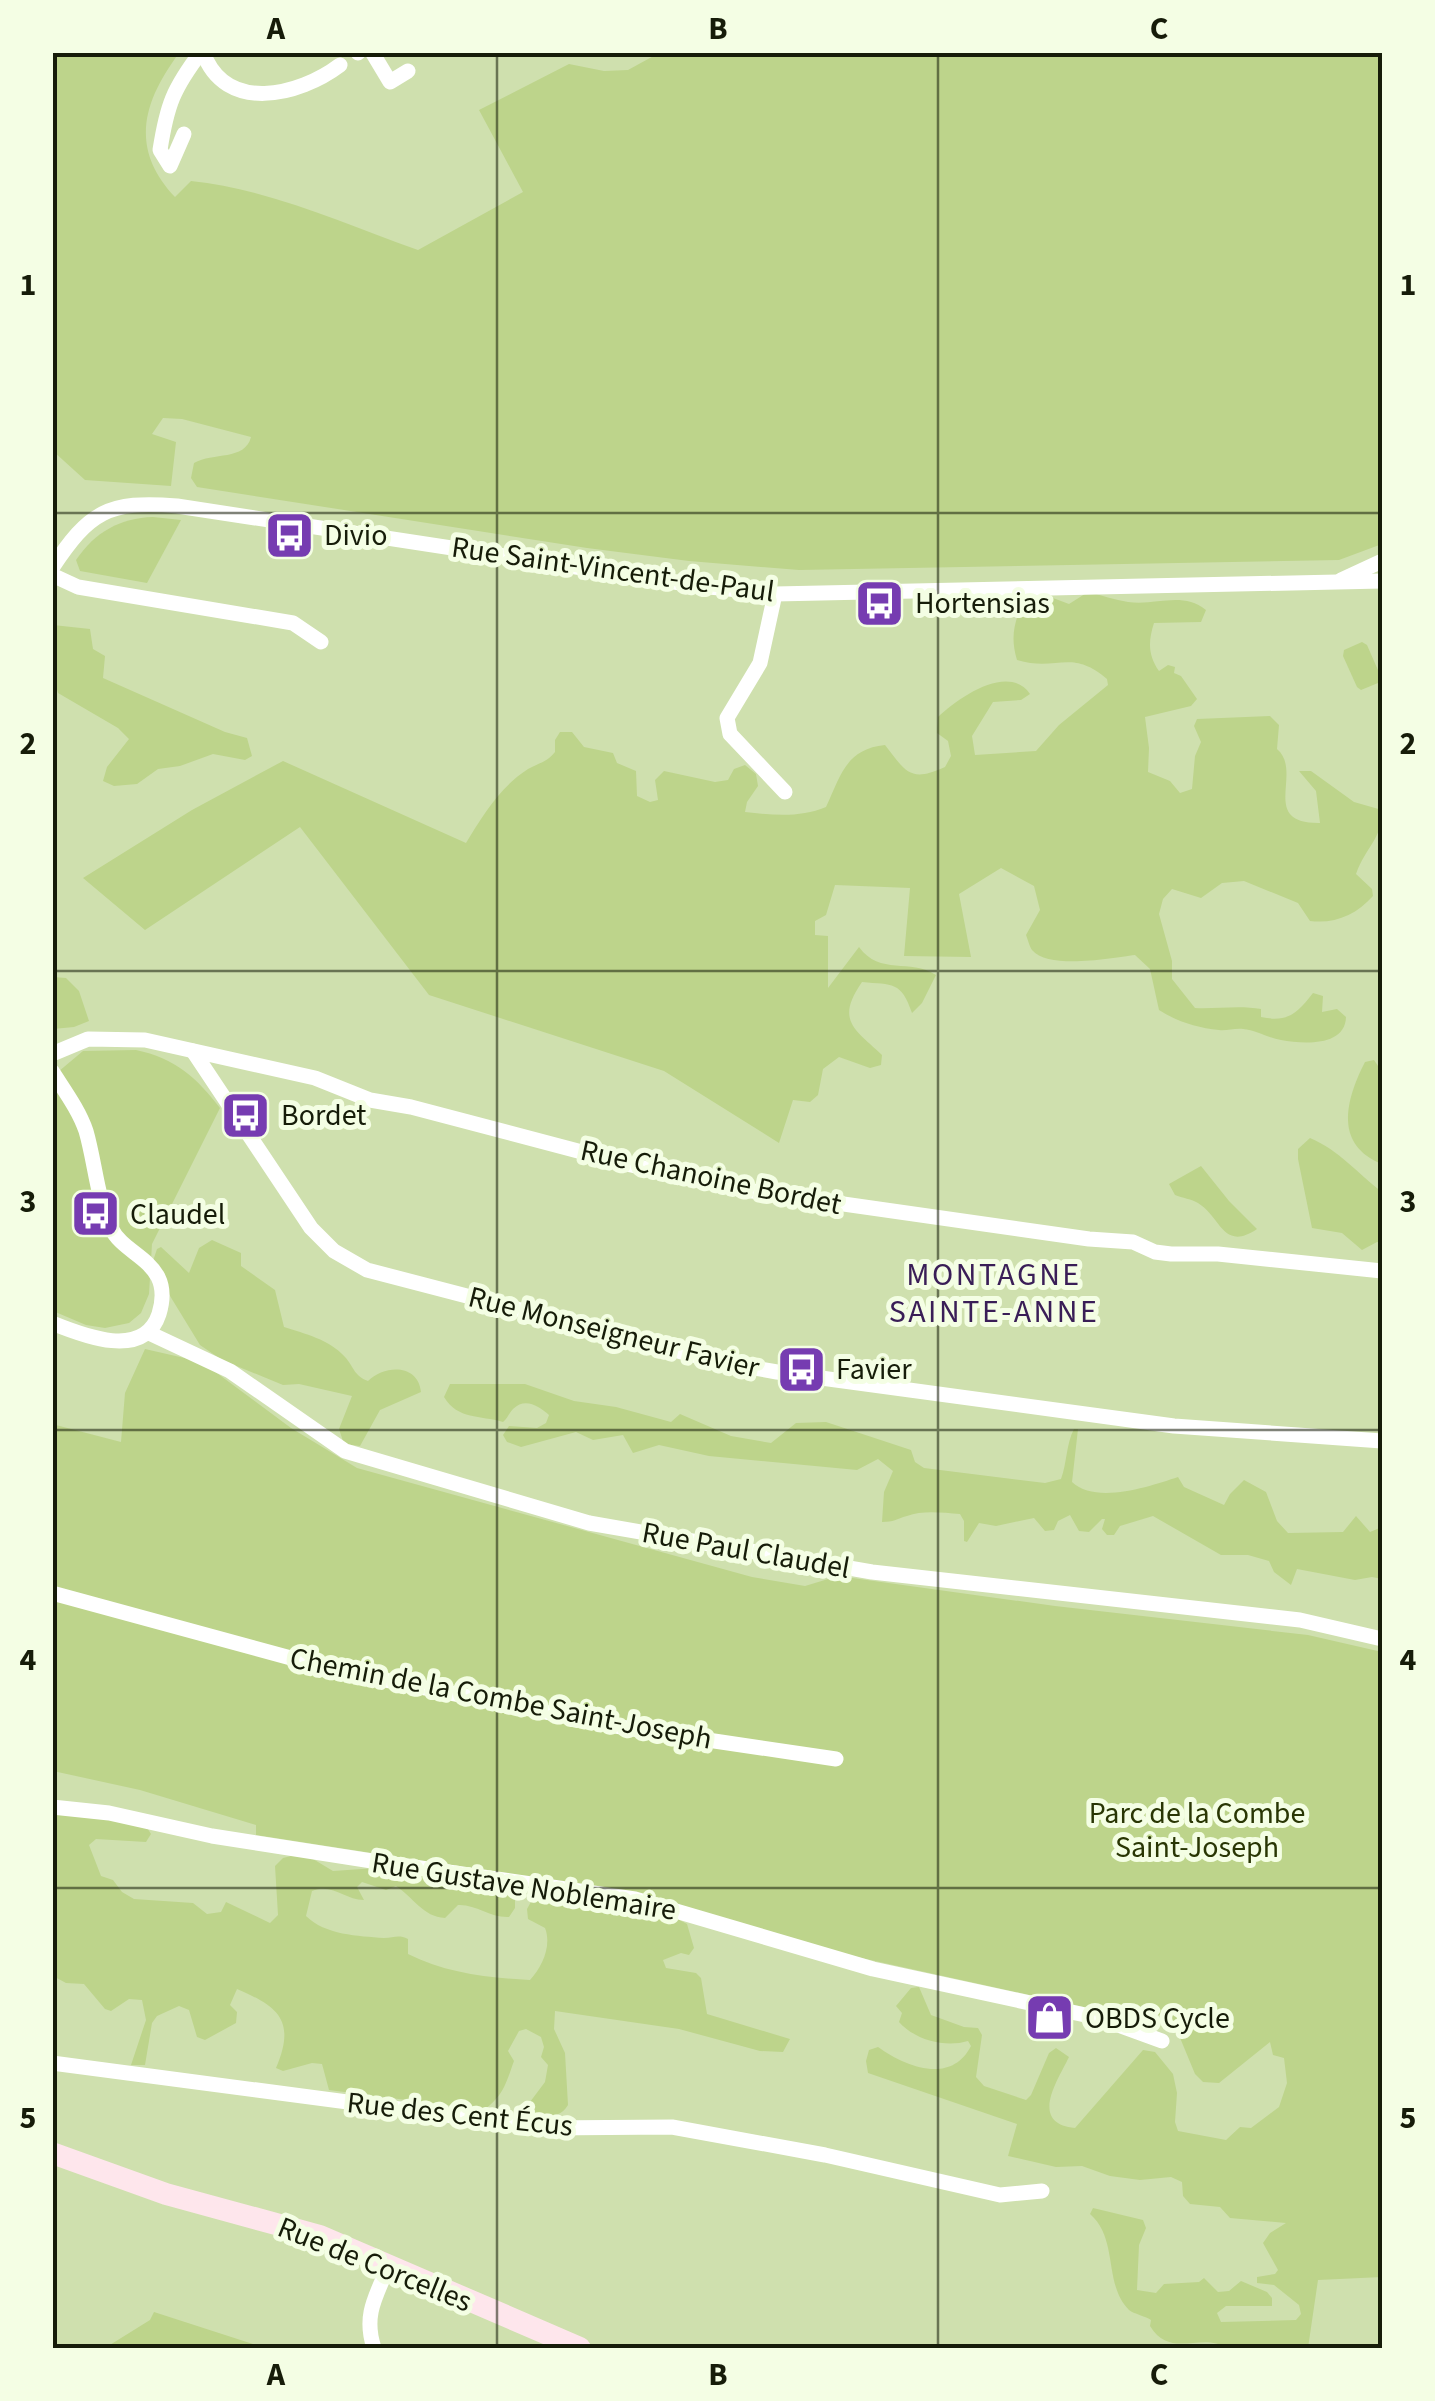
<svg xmlns="http://www.w3.org/2000/svg" width="1435" height="2401" viewBox="0 0 1435 2401" font-family="'Source Sans 3',sans-serif">
	<style>
		.green { fill: #bdd48b }
		.lines { fill: none; stroke-linecap: round; stroke-linejoin: round }
		.minor { stroke: #fff; stroke-width: 15 }
		.secondary { stroke: #fee6ec; stroke-width: 22 }
		.grid { fill: none; stroke: #161c09; stroke-width: 2.5; stroke-opacity: 0.55 }
		.labels { text-anchor: middle; stroke-width: 10; stroke-linejoin: round; paint-order: stroke }
		.poi-label { font-size: 30px; fill: #161c09; stroke: #f4fee4; text-anchor: start }
		.street-label { font-size: 30px; fill: #161c09; stroke: #f4fee4 }
		.park-label { font-size: 30px; fill: #293604; stroke: #f4fee4 }
		.neighbourhood-label { font-size: 32px; letter-spacing: 2.5px; fill: #3a1e57; stroke: #f4fee4 }
		.neatline { fill: none; stroke: #161c09; stroke-width: 4 }
		.grid-label { font-size: 32px; text-anchor: middle; font-weight: bold; fill: #161c09 }
	</style>
	<rect width="100%" height="100%" fill="#cfe0ae"/>
	<g class="green">
		<path d="M659,53h723v491l-43,16 -540,10 -110,-9 -102,-13 -390,-61 -6,-9 3,-15c19,-11 51,-2 57,-26l-69,-18 -19,-1 -11,16 24,8 -5,44 -86,-6 -32,-29v-398h126c-36,49 -50,95 -4,144l16,-16c75,7 156,44 227,69l105,-58 -44,-82 90,-46 35,7 24,-1z"/>
		<path d="M153,517l28,3 -34,63 -67,-12 -4,-11c19,-28 44,-42 77,-43z"/>
		<path d="M1088,592c13,3 27,8 40,10 28,4 54,-11 78,8l-5,12 -47,1c-6,19 -6,32 5,48l9,-6 7,2 -1,6 7,3 16,23 -6,7 -46,11 4,31 -1,24 22,9 10,12 12,-4 3,-33 6,-14 -7,-16 3,-7 73,-3 9,9 -2,24c27,23 -19,75 43,74l-4,-32 -17,-20h12l43,31 28,8c0,30 -16,36 -26,64l16,15 1,7c-17,19 -38,28 -63,25l-12,-18 -54,-22 -22,2 -21,15 -29,-9 -9,10 -4,15 13,47v18l23,29c22,1 45,-3 66,1v8c28,6 37,-5 52,-24l10,3 -1,16 15,-3 9,8c-1,30 -43,27 -65,23 -13,-2 -25,-10 -38,-11 -8,-1 -17,2 -24,1 -22,-2 -43,-9 -60,-20l-9,-41 -15,-14c-24,3 -86,15 -103,-5 -2,-2 -5,-13 -6,-15l14,-25 -6,-24 -33,-18 -42,26 12,63 -67,-1 6,-68 -75,-3 -9,30 -11,6v14l13,1v52l31,-41c21,29 51,11 77,28l-14,28 -10,10c-11,-32 -19,-28 -50,-31 -27,39 -7,47 20,73l-1,10 -11,3 -31,-11 -16,12 -5,26 -8,7 -17,-2 -14,43 -115,-72 -235,-76 -129,-168 -155,103 -62,-52 109,-68 91,-49 183,82c17,-28 34,-56 62,-74 11,-6 19,-7 27,-17v-12l5,-8h12l12,15 29,6 4,10 19,8 1,25 13,6 8,-2 -3,-20 9,-9 51,11 13,-2 6,-11 11,-4 11,9 2,12 -11,16 -2,10c28,3 55,6 81,-5 15,-32 20,-58 59,-62 21,27 25,38 60,22l6,-11 -3,-15 -11,-8 1,-16c21,-20 71,-54 92,-23l-9,6 -28,2 -21,34 3,19 61,-4 23,-26 49,-40 -1,-6c-36,-31 -50,-7 -90,-19 -6,-20 -4,-34 4,-53l24,-12 24,9z"/>
		<polygon points="53,625 90,629 93,649 105,656 103,678 225,732 247,738 252,756 245,760 213,754 180,766 158,769 137,784 114,786 103,781 107,767 129,739 118,728 58,693 53,674"/>
		<polygon points="1362,642 1367,645 1381,677 1378,683 1361,690 1357,687 1343,656 1344,650"/>
		<polygon points="53,977 66,978 79,991 89,1021 74,1027 53,1029"/>
		<path d="M136,1050c39,8 61,28 84,58l-68,136 -3,50 -8,19 -12,10 -24,5 -19,-3 -33,-14 -1,-234 31,-26z"/>
		<path d="M1374,1060l8,12v92c-48,-19 -37,-63 -17,-102z"/>
		<path d="M1310,1138c30,13 46,34 72,54v51l-5,-1 -15,8 -20,-17 -30,-5 -14,-69v-10z"/>
		<path d="M1201,1166l28,35 28,28c-34,23 -36,-12 -59,-26 -6,-4 -16,-5 -23,-8l-6,-11z"/>
		<path d="M212,1240l29,13v13l34,24 9,37c21,7 45,12 61,30 9,10 9,19 23,24 16,-16 50,-18 53,11l-41,18 -20,36 -16,-2 -5,-15 13,-33 -53,-12 -16,1 -61,-25 -22,-15 -33,-54 -14,-30 4,-12 4,-2 28,26 10,-25z"/>
		<path d="M145,1349l57,13 89,66 66,40 395,109 53,9 33,-10 217,30 253,29 74,17v625l-64,3 -10,68h-81c-26,-17 -56,12 -77,-22l1,-6c-6,-4 -17,-6 -22,-10 -26,-26 -10,-71 -39,-96l3,-6 50,12 3,8 -7,17 -2,45 19,3 8,-9 35,-2 5,-4 14,14 11,-1 12,-10 26,11 5,6v8h-46l-9,7 4,9 75,-2 5,-6 -2,-9 -25,-20 -17,-2v-6l18,-3 3,-4 -15,-27 7,-10 16,-10 -56,-5 -10,-11 -30,-3 -7,-8 -1,-14 -11,-5 -31,3 -30,-4 -28,-10 -26,1 -48,-11 9,-32 -149,-51 -2,-12 3,-11 9,-3c28,20 73,38 93,-1l-3,-5c-23,7 -53,-1 -69,-19l3,-9 -6,-7 15,-18 8,-1 12,28 33,12 14,1 4,7 -6,42 8,9 42,14 5,-5 18,-42 7,-5 13,9c-11,23 -41,66 6,71l68,-78 12,2 18,22 4,19 -2,29 3,9 48,9 14,-13 11,1 28,-21 8,-24 -3,-25 -11,-3 -3,-13 -51,41 -16,-1 -8,-8 -24,-58 -69,-5 -277,-61 -183,-55 -386,-60v-10l-116,-35 -87,-19 -1,-347 69,18 4,-49z"/>
		<path d="M450,1384h75l49,17 42,6 55,15 9,-8 51,22 40,7 25,-20 30,-1 85,28 4,12 9,6 121,15 16,-4c6,-16 5,-35 13,-50h4l-6,53c24,23 79,4 106,-5l6,10 40,18 6,-11 14,-14 22,12 11,29 11,12 55,-1 13,-16 14,16 12,-5v52l-10,-2 -17,3 -58,-11 -6,16 -17,-13 -5,-11 -21,-6h-27l-68,-39 -33,10 -6,9h-7l-5,-6 3,-10h-3l-13,13 -10,-1 -9,-16 -12,6 -4,9 -9,1 -11,-13 -38,8 -17,-3 -12,19 -3,-1v-20l-4,-7c-17,-1 -37,-4 -53,2 -11,3 -13,6 -25,6l2,-30 9,-21 -15,-12 -21,11 -148,-14 -50,-11 -26,8 -10,-18 -30,5 -17,-8 -55,15 -14,-5 -4,-7 6,-9 28,2 9,-5 3,-8c-10,-9 -24,-18 -36,-6 -4,4 -5,9 -10,13 -23,-7 -45,-2 -59,-25z"/>
		<path d="M52,1810l94,16 5,8 -5,8 -50,-3 -7,6 12,31 12,4 9,12 12,7 59,4 14,11 14,-2 5,-10 44,21 8,-8 -3,-49 8,-8 20,-5 30,18 58,-4 115,22 9,9v10l-6,9c-19,1 -33,-13 -51,-12l-13,13c-22,-1 -32,-21 -49,-32l-10,4 -24,-8 -5,5 7,13c-20,0 -31,-17 -52,-9l-6,25c19,19 52,20 78,22 10,0 14,-4 24,1v15c38,19 80,24 122,26 12,-13 22,-34 15,-52l-17,-9 -1,-10 5,-9c52,-6 109,-2 155,24l7,24 -5,7 -8,-2 -18,7 3,8 30,5 5,5 6,36 83,25 -7,13 -23,-1 -81,-22 -124,-18 -1,18 11,24 3,52c-8,14 -24,12 -39,11l-5,-6 21,-28 3,-17 -7,-8 3,-10 -3,-10 -15,-8 -7,2 -11,20 6,10c-8,22 -10,34 -30,49l-155,-20 -7,-26 -10,-1 -29,8 -7,-3c20,-47 3,-61 -39,-79l-7,16 7,7 -1,11 -31,17 -8,-3 -8,-27 -10,-4 -22,10 -5,7 -7,42h-14l15,-45 -4,-20 -13,-1 -18,12 -6,-2 -21,-25 -18,-1 -13,-7z"/>
		<polygon points="154,2312 256,2345 256,2348 105,2348 150,2320"/>
	</g>
	<g class="lines">
		<g class="minor">
			<path d="M203,52c22,62 96,44 137,13"/>
			<polyline points="372,52 390,82 408,71"/>
			<polyline points="358,53 359,52"/>
			<path d="M184,134l-14,32 -10,-16c7,-45 13,-61 41,-98"/>
			<path d="M52,568c37,-56 56,-68 125,-62l523,80 75,8 607,-13"/>
			<polyline points="52,575 78,587 293,623 321,642"/>
			<polyline points="1341,580 1382,561"/>
			<polyline points="775,594 760,663 727,718 730,734 785,792"/>
			<polyline points="193,1051 311,1228 334,1251 367,1270 720,1362 777,1372 1174,1426 1382,1441"/>
			<polyline points="52,1054 88,1039 145,1040 315,1078 370,1100 411,1107 631,1165 738,1189 1089,1239 1133,1242 1155,1252 1171,1254 1218,1254 1382,1271"/>
			<path d="M52,1071c12,19 27,39 34,60 9,31 11,67 25,97 10,21 36,28 47,49 6,12 5,24 1,37 -15,46 -75,22 -107,9"/>
			<polyline points="149,1333 230,1371 345,1451 589,1523 872,1572 1300,1620 1382,1639"/>
			<polyline points="52,1593 335,1670 620,1727 836,1759"/>
			<polyline points="52,1807 109,1813 212,1836 372,1861 635,1899 873,1969 1099,2018 1162,2041"/>
			<polyline points="52,2063 544,2128 672,2127 825,2155 1000,2195 1042,2191"/>
			<path d="M374,2348c-11,-33 2,-52 15,-83"/>
		</g>
		<polyline class="secondary" points="52,2153 166,2194 320,2236 580,2348"/>
	</g>
	<path class="grid" d="M497,52v2296M938,52v2296M52,513h1330M52,971h1330M52,1430h1330M52,1888h1330"/>
	<defs>
		<symbol id="bus-square" viewBox="-11 -11 22 22"><rect x="-9" y="-9" width="18" height="18" rx="4" fill="#763cb1" stroke="#f4fee4"/><path d="M-5-6H5V4H4V6H2V4H-2V6H-4V4H-5ZM-3.5-4V0h7V-4ZM-3.5 1.2v1.5H-2V1.2ZM2 1.2v1.5H3.5V1.2Z" fill="#fff"/></symbol>
		<symbol id="shop-square" viewBox="-11 -11 22 22"><rect x="-9" y="-9" width="18" height="18" rx="4" fill="#763cb1" stroke="#f4fee4"/><path d="M-5-2.5h2.3a2.7 3.5 0 0 1 5.4 0H5L5.5 6h-11ZM-1.5-2.5h3a1.5 2.3 0 0 0-3 0Z" fill="#fff"/></symbol>
	</defs>
	<g fill-rule="evenodd">
		<use href="#bus-square" x="262" y="508" width="55" height="55"/>
		<use href="#bus-square" x="852" y="576" width="55" height="55"/>
		<use href="#bus-square" x="218" y="1088" width="55" height="55"/>
		<use href="#bus-square" x="68" y="1186" width="55" height="55"/>
		<use href="#bus-square" x="774" y="1342" width="55" height="55"/>
		<use href="#shop-square" x="1022" y="1990" width="55" height="55"/>
	</g>
	<g class="labels">
		<g class="poi-label">
			<text x="324" y="545">Divio</text>
			<text x="915" y="613">Hortensias</text>
			<text x="281" y="1125">Bordet</text>
			<text x="130" y="1224">Claudel</text>
			<text x="836" y="1379">Favier</text>
			<text x="1085" y="2028">OBDS Cycle</text>
		</g>
		<g class="street-label">
			<text transform="translate(613 569) rotate(8)" y="10">Rue Saint-Vincent-de-Paul</text>
			<text transform="translate(711 1177) rotate(12)" y="10">Rue Chanoine Bordet</text>
			<text transform="translate(614 1332) rotate(14)" y="10">Rue Monseigneur Favier</text>
			<text transform="translate(746 1550) rotate(10)" y="10">Rue Paul Claudel</text>
			<text transform="translate(501 1698) rotate(11)" y="10">Chemin de la Combe Saint-Joseph</text>
			<text transform="translate(524 1886) rotate(9)" y="10">Rue Gustave Noblemaire</text>
			<text transform="translate(460 2114) rotate(6)" y="10">Rue des Cent Écus</text>
			<text transform="translate(375 2264) rotate(22)" y="10">Rue de Corcelles</text>
		</g>
		<g class="park-label">
			<text x="1197" y="1823">Parc de la Combe<tspan x="1197" dy="34">Saint-Joseph</tspan></text>
		</g>
		<g class="neighbourhood-label">
			<text x="994" y="1285">MONTAGNE<tspan x="994" dy="37">SAINTE-ANNE</tspan></text>
		</g>
	</g>
	<rect width="1435" height="2401" fill="none" stroke="#f4fee4" stroke-width="110"/>
	<rect x="55" y="55" width="1325" height="2291" class="neatline"/>
	<g class="grid-label">
		<text x="276" y="39">A</text>
		<text x="718" y="39">B</text>
		<text x="1159" y="39">C</text>
		<text x="28" y="295">1</text>
		<text x="1408" y="295">1</text>
		<text x="28" y="754">2</text>
		<text x="1408" y="754">2</text>
		<text x="28" y="1212">3</text>
		<text x="1408" y="1212">3</text>
		<text x="28" y="1670">4</text>
		<text x="1408" y="1670">4</text>
		<text x="28" y="2128">5</text>
		<text x="1408" y="2128">5</text>
		<text x="276" y="2385">A</text>
		<text x="718" y="2385">B</text>
		<text x="1159" y="2385">C</text>
	</g>
</svg>
